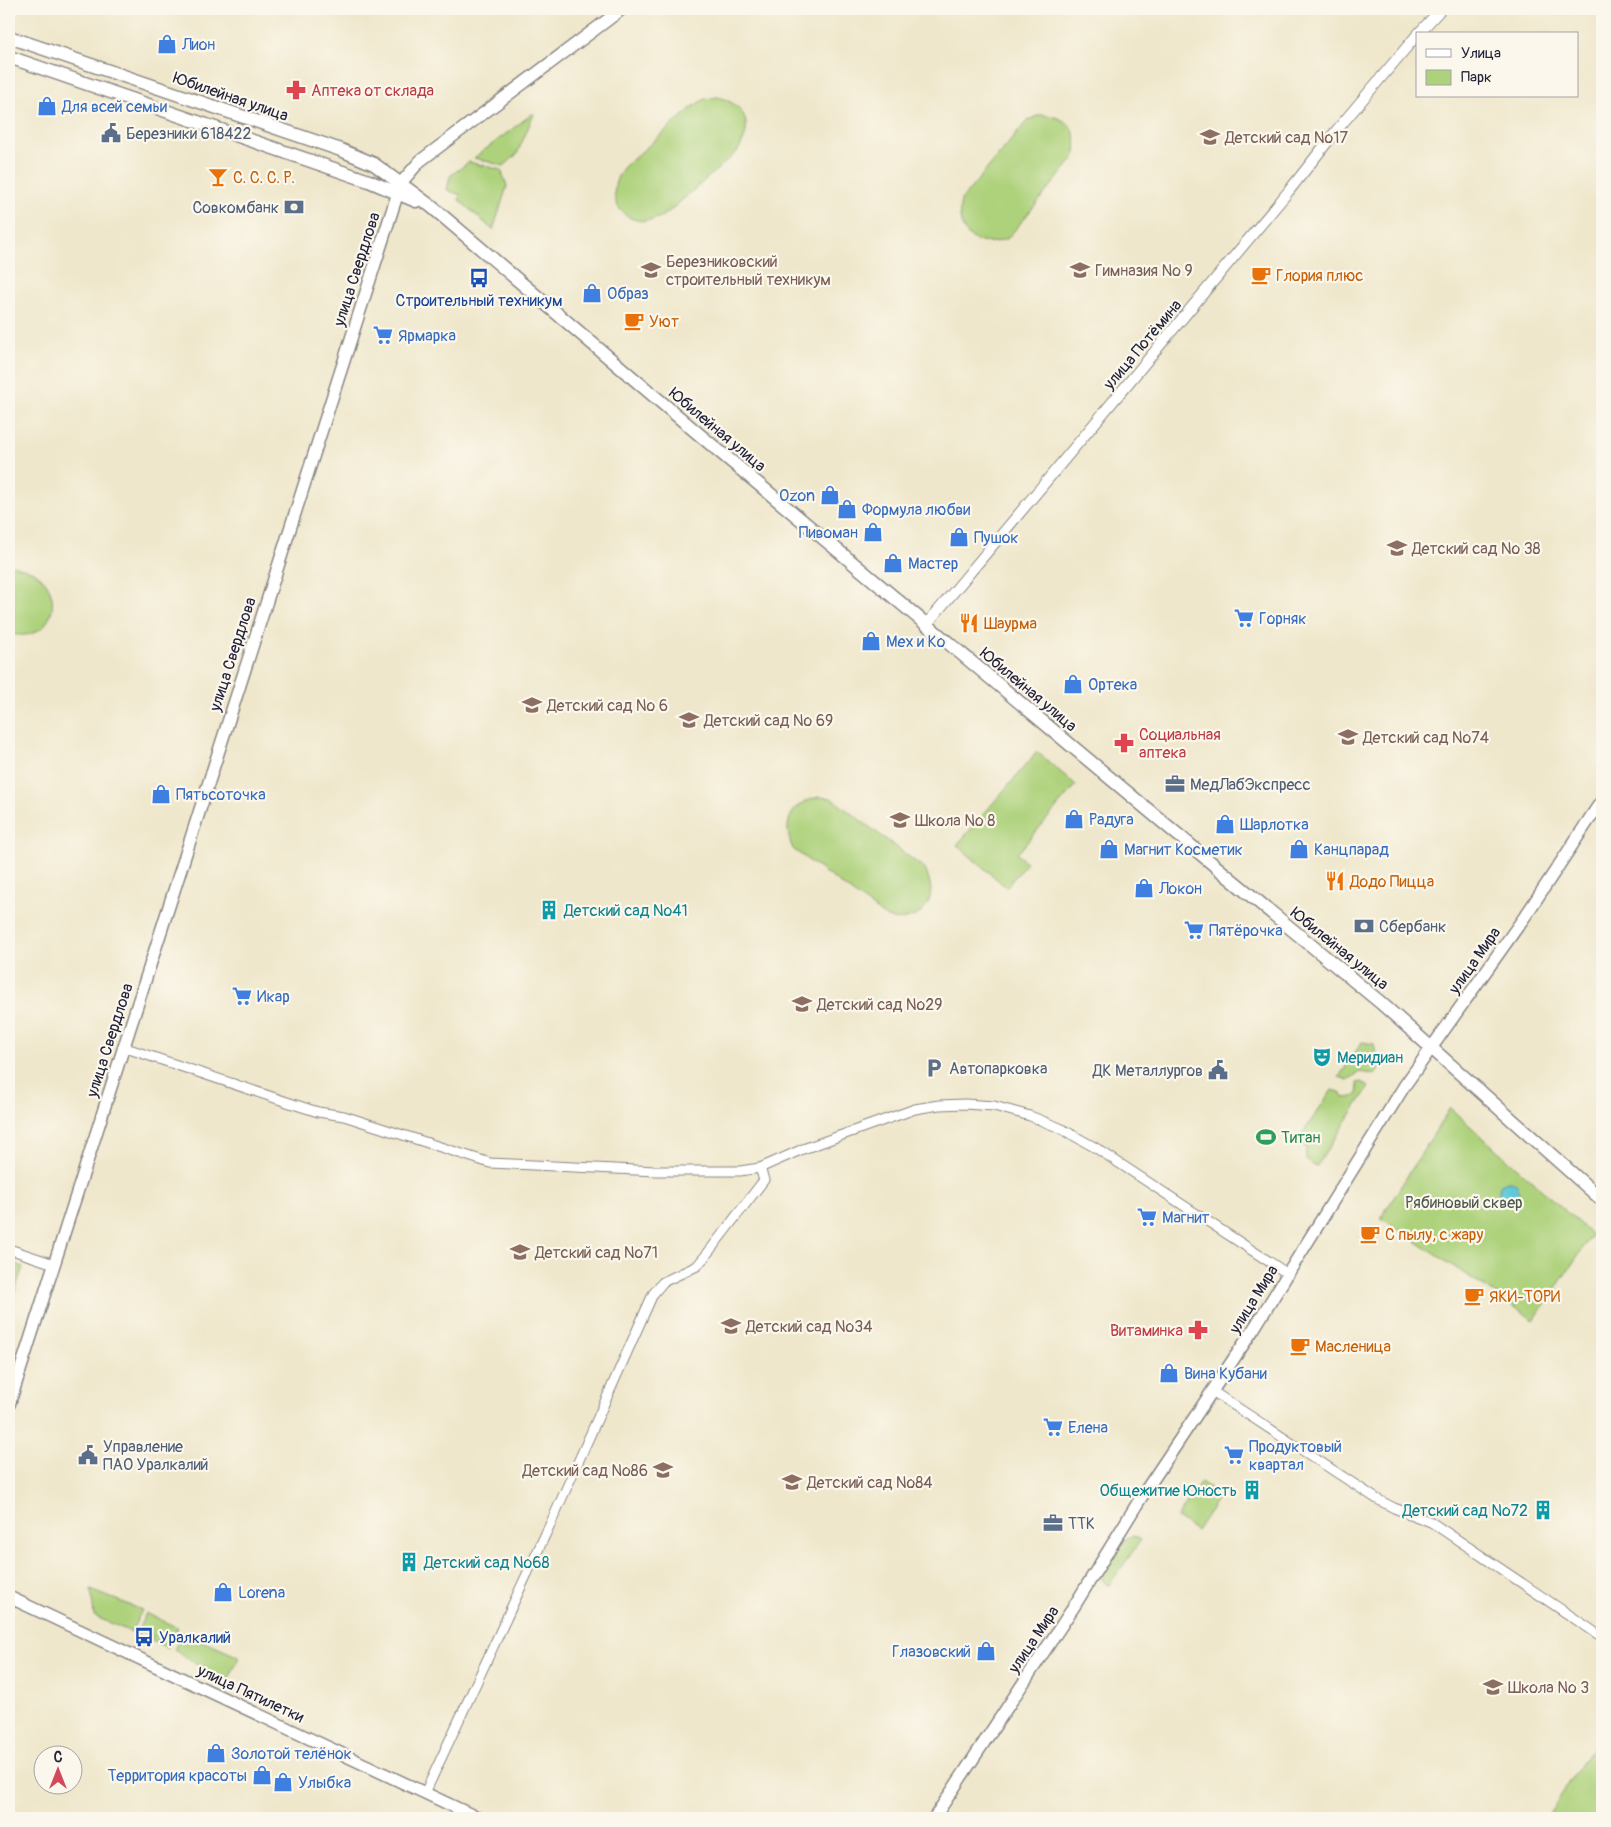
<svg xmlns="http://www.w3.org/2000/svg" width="1611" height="1827" viewBox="0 0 1611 1827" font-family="Pangolin,sans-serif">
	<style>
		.green { fill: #aed27b; stroke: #687a5b }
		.water { fill: #5fc9da; stroke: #40768a }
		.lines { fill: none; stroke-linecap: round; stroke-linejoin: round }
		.minor-casing { stroke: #888483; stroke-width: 11 }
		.tertiary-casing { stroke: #888483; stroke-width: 12 }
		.secondary-casing { stroke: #888483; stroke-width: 14 }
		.primary-casing { stroke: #888483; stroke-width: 15 }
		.minor { stroke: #fff; stroke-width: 9 }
		.tertiary { stroke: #fff; stroke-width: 10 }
		.secondary { stroke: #fff; stroke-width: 11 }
		.primary { stroke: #fff; stroke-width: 12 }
		.labels { text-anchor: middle; stroke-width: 4.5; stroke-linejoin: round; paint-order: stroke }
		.shop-label { font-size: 16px; fill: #366cbe; stroke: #fbf7ec; text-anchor: start }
		.health-label { font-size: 16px; fill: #be3a42; stroke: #fbf7ec; text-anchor: start }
		.street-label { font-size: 16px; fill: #22223b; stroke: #fbf7ec }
		.service-label { font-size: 16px; fill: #4e5e75; stroke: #fbf7ec; text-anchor: start }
		.education-label { font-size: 16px; fill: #785e54; stroke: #fbf7ec; text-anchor: start }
		.food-label { font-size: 16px; fill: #c56008; stroke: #fbf7ec; text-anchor: start }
		.transit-label { font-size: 16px; fill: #164399; stroke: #fbf7ec }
		.culture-label { font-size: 16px; fill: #0d838f; stroke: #fbf7ec; text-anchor: start }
		.leisure-label { font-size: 16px; fill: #27864d; stroke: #fbf7ec; text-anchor: start }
		.park-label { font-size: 16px; fill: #4c574e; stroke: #fbf7ec }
	</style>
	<rect width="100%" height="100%" fill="#fbf7ec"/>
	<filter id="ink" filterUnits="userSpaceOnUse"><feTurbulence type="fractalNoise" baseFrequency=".02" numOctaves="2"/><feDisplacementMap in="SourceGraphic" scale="10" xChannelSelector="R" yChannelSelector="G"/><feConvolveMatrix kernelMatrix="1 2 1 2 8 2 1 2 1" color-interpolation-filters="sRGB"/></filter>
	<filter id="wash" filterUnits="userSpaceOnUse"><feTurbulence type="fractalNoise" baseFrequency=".0096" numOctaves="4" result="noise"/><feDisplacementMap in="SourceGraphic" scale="20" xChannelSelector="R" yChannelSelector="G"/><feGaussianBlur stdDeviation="1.12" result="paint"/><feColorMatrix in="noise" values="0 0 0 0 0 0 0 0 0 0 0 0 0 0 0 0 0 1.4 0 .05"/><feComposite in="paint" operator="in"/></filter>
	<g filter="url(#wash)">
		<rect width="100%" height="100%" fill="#efe7cb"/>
		<g class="green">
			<path d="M718,97c29,8 37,31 18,56l-70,61c-37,22 -68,-14 -42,-47l71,-62 10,-6z"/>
			<polygon points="532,114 534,114 517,154 504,166 474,158"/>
			<path d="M1040,115c29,1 40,15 34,43l-66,80c-32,14 -54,-5 -47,-38l67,-80z"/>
			<polygon points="469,162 501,170 507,186 493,230 459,200 461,195 447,190 450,176"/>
			<path d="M9,564c9,3 21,5 29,11 30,23 10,71 -29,58z"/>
			<polygon points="1037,752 1076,785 1017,854 1027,863 1006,887 957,845"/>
			<path d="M819,797l12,1 93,70c18,31 -2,58 -37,50l-94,-69c-12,-26 -2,-46 26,-52z"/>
			<polygon points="1362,1042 1374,1044 1379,1069 1375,1075 1360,1072 1348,1080 1339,1077"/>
			<polygon points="1362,1082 1369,1087 1316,1167 1306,1160 1306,1147 1298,1140 1332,1090 1340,1092 1344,1098 1353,1097 1358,1093 1357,1083"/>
			<polygon points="1450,1108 1592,1235 1534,1320 1381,1218"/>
			<polygon points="9,1262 23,1267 9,1310"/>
			<polygon points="1201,1482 1220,1495 1196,1531 1177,1518"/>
			<polygon points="1133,1536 1141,1540 1109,1585 1107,1585 1101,1578 1127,1538"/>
			<polygon points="91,1590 142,1610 131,1632 94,1616"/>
			<polygon points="146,1613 178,1628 168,1648 151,1641 153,1636 142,1631 139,1635 136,1634"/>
			<polygon points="182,1632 239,1657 227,1683 174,1650"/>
			<polygon points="1602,1733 1602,1818 1546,1818"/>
		</g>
		<circle class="water" cx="1509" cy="1191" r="10"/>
	</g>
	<g filter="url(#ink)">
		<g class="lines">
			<defs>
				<g id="minor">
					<polyline points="123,1047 293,1104 318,1112 344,1116 490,1163 656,1171 740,1171 760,1168 803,1149 915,1109 939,1105 965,1104 994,1106 1030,1116 1060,1128 1096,1148 1288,1274"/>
					<polyline points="9,1249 54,1264"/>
					<polyline points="1212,1391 1377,1499 1394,1508 1431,1522 1602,1637"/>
					<polyline points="425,1793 554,1516 653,1294 663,1282 697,1266 707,1254 764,1180 760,1168"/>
				</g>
				<g id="tertiary">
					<polyline points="1418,34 1441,9"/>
					<polyline points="926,625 1288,192 1336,131 1417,35"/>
				</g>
				<g id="secondary">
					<polyline points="9,1405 401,183 420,161 622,9"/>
					<polyline points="9,1597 478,1818"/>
					<polyline points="934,1818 1073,1608 1142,1496 1253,1330 1405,1085 1528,912 1602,800"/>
				</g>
				<g id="primary">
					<polyline points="9,37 341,150 374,164 432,207 701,436 1226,875 1381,1003 1602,1200"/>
					<polyline points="9,57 369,181 416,201"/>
				</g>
			</defs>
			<use href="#minor" class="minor-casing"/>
			<use href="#tertiary" class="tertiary-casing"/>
			<use href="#secondary" class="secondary-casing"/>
			<use href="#primary" class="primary-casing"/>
			<use href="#minor" class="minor"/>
			<use href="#tertiary" class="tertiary"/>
			<use href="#secondary" class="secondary"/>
			<use href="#primary" class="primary"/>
		</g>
	</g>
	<defs>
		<symbol id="shop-bare" viewBox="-9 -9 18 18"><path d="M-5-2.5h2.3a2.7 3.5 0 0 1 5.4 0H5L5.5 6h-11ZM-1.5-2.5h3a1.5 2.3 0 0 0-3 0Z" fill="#3f7fe0" stroke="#fbf7ec" stroke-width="2.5" paint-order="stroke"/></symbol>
		<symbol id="pharmacy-bare" viewBox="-9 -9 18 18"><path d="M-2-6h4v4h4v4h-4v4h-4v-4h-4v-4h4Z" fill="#e0444e" stroke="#fbf7ec" stroke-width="2.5" paint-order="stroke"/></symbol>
		<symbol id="civic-bare" viewBox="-9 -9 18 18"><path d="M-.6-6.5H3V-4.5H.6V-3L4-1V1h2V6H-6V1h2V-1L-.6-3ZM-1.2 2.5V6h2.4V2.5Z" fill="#5c6f8a" stroke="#fbf7ec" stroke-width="2.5" paint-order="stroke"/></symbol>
		<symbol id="school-bare" viewBox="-9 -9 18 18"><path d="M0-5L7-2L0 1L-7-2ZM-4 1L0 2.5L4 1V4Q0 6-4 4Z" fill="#8d6e63" stroke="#fbf7ec" stroke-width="2.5" paint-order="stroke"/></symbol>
		<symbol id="bar-bare" viewBox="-9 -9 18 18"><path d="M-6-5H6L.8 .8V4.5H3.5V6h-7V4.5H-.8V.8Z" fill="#e8710a" stroke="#fbf7ec" stroke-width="2.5" paint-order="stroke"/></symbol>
		<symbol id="bank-bare" viewBox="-9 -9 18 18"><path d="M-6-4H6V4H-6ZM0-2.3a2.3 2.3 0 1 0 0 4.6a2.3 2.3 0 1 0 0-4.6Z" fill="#5c6f8a" stroke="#fbf7ec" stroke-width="2.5" paint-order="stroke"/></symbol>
		<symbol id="university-bare" viewBox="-9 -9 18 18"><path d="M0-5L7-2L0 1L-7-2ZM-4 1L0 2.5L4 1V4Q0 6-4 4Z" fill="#8d6e63" stroke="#fbf7ec" stroke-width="2.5" paint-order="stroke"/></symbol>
		<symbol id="cafe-bare" viewBox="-9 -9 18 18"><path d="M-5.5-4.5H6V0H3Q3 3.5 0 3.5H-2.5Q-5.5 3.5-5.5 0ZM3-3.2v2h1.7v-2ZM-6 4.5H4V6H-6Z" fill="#e8710a" stroke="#fbf7ec" stroke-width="2.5" paint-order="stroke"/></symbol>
		<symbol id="bus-bare" viewBox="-9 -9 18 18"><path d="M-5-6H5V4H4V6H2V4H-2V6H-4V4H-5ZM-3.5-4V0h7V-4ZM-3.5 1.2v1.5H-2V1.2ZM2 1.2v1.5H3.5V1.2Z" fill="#1a4fb4" stroke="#fbf7ec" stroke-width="2.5" paint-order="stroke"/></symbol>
		<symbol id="supermarket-bare" viewBox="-9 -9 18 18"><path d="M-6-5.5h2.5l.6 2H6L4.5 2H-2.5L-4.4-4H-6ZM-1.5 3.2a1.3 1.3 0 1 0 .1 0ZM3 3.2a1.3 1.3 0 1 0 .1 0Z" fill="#3f7fe0" stroke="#fbf7ec" stroke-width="2.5" paint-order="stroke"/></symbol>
		<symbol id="restaurant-bare" viewBox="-9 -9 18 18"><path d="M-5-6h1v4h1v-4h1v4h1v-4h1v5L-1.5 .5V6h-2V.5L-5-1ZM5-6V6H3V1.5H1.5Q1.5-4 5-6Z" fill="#e8710a" stroke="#fbf7ec" stroke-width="2.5" paint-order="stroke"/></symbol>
		<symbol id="office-bare" viewBox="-9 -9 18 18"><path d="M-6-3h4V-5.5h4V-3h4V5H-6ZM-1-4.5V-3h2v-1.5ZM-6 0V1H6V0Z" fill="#5c6f8a" stroke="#fbf7ec" stroke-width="2.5" paint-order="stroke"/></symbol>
		<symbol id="building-bare" viewBox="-9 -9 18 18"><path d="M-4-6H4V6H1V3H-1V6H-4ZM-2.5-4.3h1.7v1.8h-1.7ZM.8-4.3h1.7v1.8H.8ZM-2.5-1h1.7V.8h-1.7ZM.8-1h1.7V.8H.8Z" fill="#0f9aa8" stroke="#fbf7ec" stroke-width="2.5" paint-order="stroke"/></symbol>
		<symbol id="theatre-bare" viewBox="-9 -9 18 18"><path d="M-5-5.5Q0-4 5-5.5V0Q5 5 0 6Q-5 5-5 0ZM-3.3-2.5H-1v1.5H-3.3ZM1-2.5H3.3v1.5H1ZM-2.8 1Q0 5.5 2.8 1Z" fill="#0f9aa8" stroke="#fbf7ec" stroke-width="2.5" paint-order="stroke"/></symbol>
		<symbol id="parking-bare" viewBox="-9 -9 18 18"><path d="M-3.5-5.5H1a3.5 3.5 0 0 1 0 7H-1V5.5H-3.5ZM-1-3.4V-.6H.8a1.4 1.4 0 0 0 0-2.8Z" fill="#5c6f8a" stroke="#fbf7ec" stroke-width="2.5" paint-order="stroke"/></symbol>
		<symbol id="stadium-bare" viewBox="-9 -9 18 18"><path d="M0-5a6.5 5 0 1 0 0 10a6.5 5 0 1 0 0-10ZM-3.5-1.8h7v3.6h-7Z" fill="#2e9e5b" stroke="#fbf7ec" stroke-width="2.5" paint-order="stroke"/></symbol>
	</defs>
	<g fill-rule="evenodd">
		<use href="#shop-bare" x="153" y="30" width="28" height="28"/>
		<use href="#pharmacy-bare" x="282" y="76" width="28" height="28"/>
		<use href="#shop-bare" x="33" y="92" width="28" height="28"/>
		<use href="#civic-bare" x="97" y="119" width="28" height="28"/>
		<use href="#school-bare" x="1196" y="123" width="28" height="28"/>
		<use href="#bar-bare" x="204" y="163" width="28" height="28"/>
		<use href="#bank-bare" x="280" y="193" width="28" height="28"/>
		<use href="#university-bare" x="637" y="256" width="28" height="28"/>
		<use href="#school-bare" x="1066" y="256" width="28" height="28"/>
		<use href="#cafe-bare" x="1247" y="261" width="28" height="28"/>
		<use href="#bus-bare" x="465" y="264" width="28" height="28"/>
		<use href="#shop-bare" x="578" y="279" width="28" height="28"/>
		<use href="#cafe-bare" x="620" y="307" width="28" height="28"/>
		<use href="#supermarket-bare" x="369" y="321" width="28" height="28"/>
		<use href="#shop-bare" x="816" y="481" width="28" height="28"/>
		<use href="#shop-bare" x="833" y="495" width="28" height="28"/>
		<use href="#shop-bare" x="859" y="518" width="28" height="28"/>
		<use href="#shop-bare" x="945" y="523" width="28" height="28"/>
		<use href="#school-bare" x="1383" y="534" width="28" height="28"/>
		<use href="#shop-bare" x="879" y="549" width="28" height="28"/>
		<use href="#supermarket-bare" x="1230" y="604" width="28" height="28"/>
		<use href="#restaurant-bare" x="955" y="609" width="28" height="28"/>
		<use href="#shop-bare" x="857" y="627" width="28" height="28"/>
		<use href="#shop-bare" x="1059" y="670" width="28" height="28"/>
		<use href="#school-bare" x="518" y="691" width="28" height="28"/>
		<use href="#school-bare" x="675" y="706" width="28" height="28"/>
		<use href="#school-bare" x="1334" y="723" width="28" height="28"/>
		<use href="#pharmacy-bare" x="1110" y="729" width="28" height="28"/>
		<use href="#office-bare" x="1161" y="770" width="28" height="28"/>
		<use href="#shop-bare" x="147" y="780" width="28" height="28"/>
		<use href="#shop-bare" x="1060" y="805" width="28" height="28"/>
		<use href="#school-bare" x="886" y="806" width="28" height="28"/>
		<use href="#shop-bare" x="1211" y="810" width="28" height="28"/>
		<use href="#shop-bare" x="1095" y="835" width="28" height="28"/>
		<use href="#shop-bare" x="1285" y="835" width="28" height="28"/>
		<use href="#restaurant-bare" x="1321" y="867" width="28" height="28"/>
		<use href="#shop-bare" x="1130" y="874" width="28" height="28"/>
		<use href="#building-bare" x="535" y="896" width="28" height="28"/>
		<use href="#bank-bare" x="1350" y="912" width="28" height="28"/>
		<use href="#supermarket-bare" x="1180" y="916" width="28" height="28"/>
		<use href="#supermarket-bare" x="228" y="982" width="28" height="28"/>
		<use href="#school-bare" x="788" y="990" width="28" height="28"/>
		<use href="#theatre-bare" x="1308" y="1043" width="28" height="28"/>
		<use href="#parking-bare" x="920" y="1054" width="28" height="28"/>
		<use href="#civic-bare" x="1204" y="1056" width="28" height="28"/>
		<use href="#stadium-bare" x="1252" y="1123" width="28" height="28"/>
		<use href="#supermarket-bare" x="1133" y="1203" width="28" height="28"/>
		<use href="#cafe-bare" x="1356" y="1220" width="28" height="28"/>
		<use href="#school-bare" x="506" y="1238" width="28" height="28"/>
		<use href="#cafe-bare" x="1460" y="1282" width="28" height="28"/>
		<use href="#school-bare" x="717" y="1312" width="28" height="28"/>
		<use href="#pharmacy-bare" x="1184" y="1316" width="28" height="28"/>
		<use href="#cafe-bare" x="1286" y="1332" width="28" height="28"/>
		<use href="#shop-bare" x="1155" y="1359" width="28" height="28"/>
		<use href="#supermarket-bare" x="1039" y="1413" width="28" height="28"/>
		<use href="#civic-bare" x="74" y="1441" width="28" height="28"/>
		<use href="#supermarket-bare" x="1220" y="1441" width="28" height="28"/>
		<use href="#school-bare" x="649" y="1456" width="28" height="28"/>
		<use href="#school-bare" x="778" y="1468" width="28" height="28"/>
		<use href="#building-bare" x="1238" y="1476" width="28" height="28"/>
		<use href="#building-bare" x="1529" y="1496" width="28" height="28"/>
		<use href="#office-bare" x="1039" y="1509" width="28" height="28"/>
		<use href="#building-bare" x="395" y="1548" width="28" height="28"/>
		<use href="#shop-bare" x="209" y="1578" width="28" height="28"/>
		<use href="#bus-bare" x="130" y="1623" width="28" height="28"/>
		<use href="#shop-bare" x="972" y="1637" width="28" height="28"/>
		<use href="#school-bare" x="1479" y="1673" width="28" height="28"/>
		<use href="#shop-bare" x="202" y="1739" width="28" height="28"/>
		<use href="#shop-bare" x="248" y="1761" width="28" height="28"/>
		<use href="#shop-bare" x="269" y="1768" width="28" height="28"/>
	</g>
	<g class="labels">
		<g class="shop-label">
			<text x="182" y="50">Лион</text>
			<text x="62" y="112">Для всей семьи</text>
			<text x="607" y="299">Образ</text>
			<text x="398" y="341">Ярмарка</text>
			<text x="815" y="501" text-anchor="end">Ozon</text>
			<text x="862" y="515">Формула любви</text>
			<text x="858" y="538" text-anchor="end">Пивоман</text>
			<text x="974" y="543">Пушок</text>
			<text x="908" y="569">Мастер</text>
			<text x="1259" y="624">Горняк</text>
			<text x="886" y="647">Мех и Ко</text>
			<text x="1088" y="690">Ортека</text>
			<text x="176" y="800">Пятьсоточка</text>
			<text x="1089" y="825">Радуга</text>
			<text x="1240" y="830">Шарлотка</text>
			<text x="1124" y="855">Магнит Косметик</text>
			<text x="1314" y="855">Канцпарад</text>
			<text x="1159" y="894">Локон</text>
			<text x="1209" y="936">Пятёрочка</text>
			<text x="257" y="1002">Икар</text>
			<text x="1162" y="1223">Магнит</text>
			<text x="1184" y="1379">Вина Кубани</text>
			<text x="1068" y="1433">Елена</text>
			<text x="1249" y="1452">Продуктовый<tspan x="1249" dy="18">квартал</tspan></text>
			<text x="238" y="1598">Lorena</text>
			<text x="971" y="1657" text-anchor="end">Глазовский</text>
			<text x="231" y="1759">Золотой телёнок</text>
			<text x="247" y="1781" text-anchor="end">Территория красоты</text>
			<text x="298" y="1788">Улыбка</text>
		</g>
		<g class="health-label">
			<text x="311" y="96">Аптека от склада</text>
			<text x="1139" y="740">Социальная<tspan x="1139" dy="18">аптека</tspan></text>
			<text x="1183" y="1336" text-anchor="end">Витаминка</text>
		</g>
		<g class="street-label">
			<text transform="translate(231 96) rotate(19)" y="6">Юбилейная улица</text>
			<text transform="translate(356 269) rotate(-72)" y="6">улица Свердлова</text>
			<text transform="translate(1142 344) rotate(-50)" y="6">улица Потёмина</text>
			<text transform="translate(718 429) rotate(40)" y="6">Юбилейная улица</text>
			<text transform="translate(232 654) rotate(-72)" y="6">улица Свердлова</text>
			<text transform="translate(1029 689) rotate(40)" y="6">Юбилейная улица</text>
			<text transform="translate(1340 948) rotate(39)" y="6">Юбилейная улица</text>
			<text transform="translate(1474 960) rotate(-55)" y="6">улица Мира</text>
			<text transform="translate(109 1040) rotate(-72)" y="6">улица Свердлова</text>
			<text transform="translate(1253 1299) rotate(-58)" y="6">улица Мира</text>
			<text transform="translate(1033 1639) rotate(-56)" y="6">улица Мира</text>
			<text transform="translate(251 1693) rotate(25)" y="6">улица Пятилетки</text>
		</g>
		<g class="service-label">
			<text x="126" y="139">Березники 618422</text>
			<text x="279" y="213" text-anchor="end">Совкомбанк</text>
			<text x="1190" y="790">МедЛабЭкспресс</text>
			<text x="1379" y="932">Сбербанк</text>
			<text x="949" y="1074">Автопарковка</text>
			<text x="1203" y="1076" text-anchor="end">ДК Металлургов</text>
			<text x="103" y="1452">Управление<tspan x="103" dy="18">ПАО Уралкалий</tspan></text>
			<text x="1068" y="1529">ТТК</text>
		</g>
		<g class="education-label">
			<text x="1225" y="143">Детский сад №17</text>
			<text x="666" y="267">Березниковский<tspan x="666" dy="18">строительный техникум</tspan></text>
			<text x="1095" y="276">Гимназия № 9</text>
			<text x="1412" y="554">Детский сад № 38</text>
			<text x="547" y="711">Детский сад № 6</text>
			<text x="704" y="726">Детский сад № 69</text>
			<text x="1363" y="743">Детский сад №74</text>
			<text x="915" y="826">Школа № 8</text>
			<text x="817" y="1010">Детский сад №29</text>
			<text x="535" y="1258">Детский сад №71</text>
			<text x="746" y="1332">Детский сад №34</text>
			<text x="648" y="1476" text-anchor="end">Детский сад №86</text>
			<text x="807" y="1488">Детский сад №84</text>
			<text x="1508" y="1693">Школа № 3</text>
		</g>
		<g class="food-label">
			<text x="233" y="183">С. С. С. Р.</text>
			<text x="1276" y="281">Глория плюс</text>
			<text x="649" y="327">Уют</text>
			<text x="984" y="629">Шаурма</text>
			<text x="1350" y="887">Додо Пицца</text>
			<text x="1385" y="1240">С пылу, с жару</text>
			<text x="1489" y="1302">ЯКИ-ТОРИ</text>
			<text x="1315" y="1352">Масленица</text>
		</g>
		<g class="transit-label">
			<text x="479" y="306">Строительный техникум</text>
			<text x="159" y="1643" text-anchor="start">Уралкалий</text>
		</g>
		<g class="culture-label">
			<text x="564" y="916">Детский сад №41</text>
			<text x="1337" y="1063">Меридиан</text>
			<text x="1237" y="1496" text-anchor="end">Общежитие Юность</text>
			<text x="1528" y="1516" text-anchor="end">Детский сад №72</text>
			<text x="424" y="1568">Детский сад №68</text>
		</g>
		<g class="leisure-label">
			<text x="1281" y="1143">Титан</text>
		</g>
		<g class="park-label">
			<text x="1464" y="1208">Рябиновый сквер</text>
		</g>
	</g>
	<rect width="1611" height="1827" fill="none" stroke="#fbf7ec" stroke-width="30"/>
	<rect x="1416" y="32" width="162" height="65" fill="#fbf7ec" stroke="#a4a2a5"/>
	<rect x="1426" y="49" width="25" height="8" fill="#ffffff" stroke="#a4a2a5"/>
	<text x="1461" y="58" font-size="15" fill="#22223b">Улица</text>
	<rect x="1426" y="70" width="25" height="15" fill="#aed27b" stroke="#a4a2a5"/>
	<text x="1461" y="82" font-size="15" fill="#22223b">Парк</text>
	<g transform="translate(58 1770)"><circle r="24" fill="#fbf7ec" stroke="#a4a2a5"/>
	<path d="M0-4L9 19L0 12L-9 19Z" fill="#d1495b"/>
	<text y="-8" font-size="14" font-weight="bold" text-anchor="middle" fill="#22223b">С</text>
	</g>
</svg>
